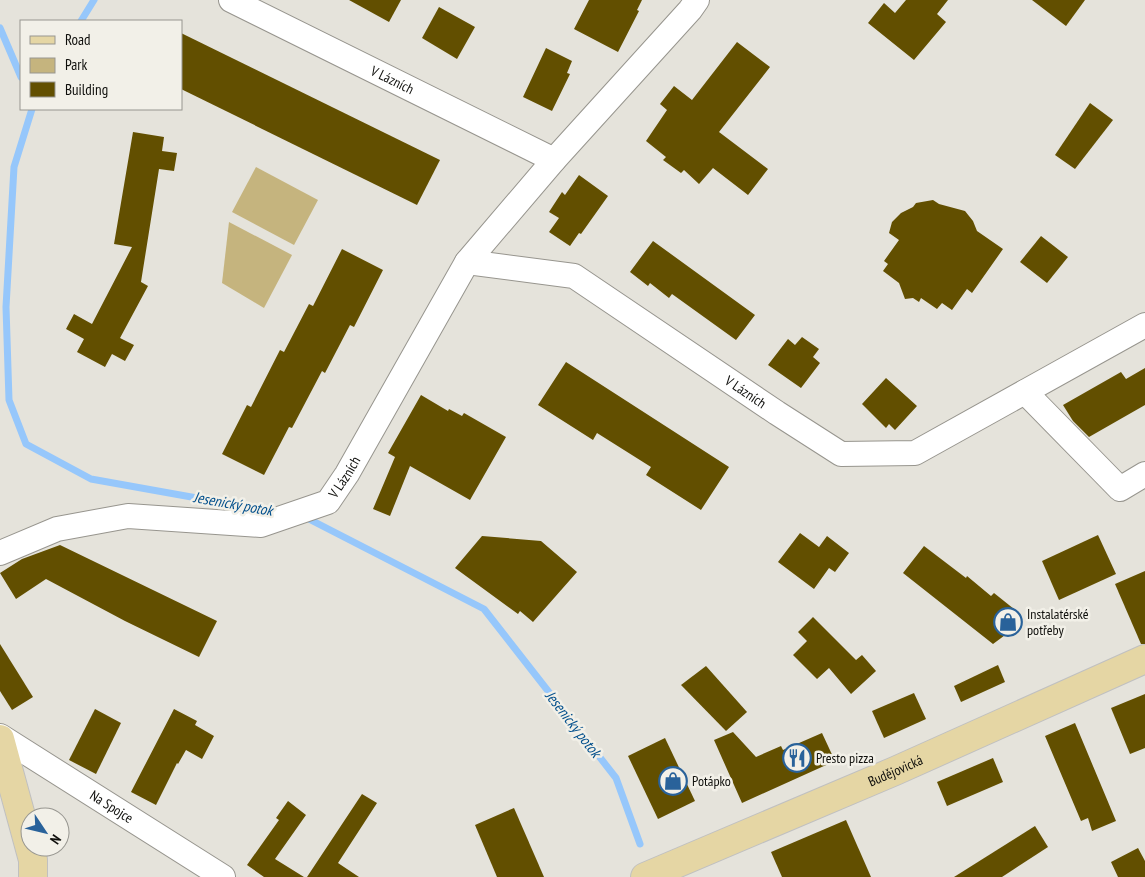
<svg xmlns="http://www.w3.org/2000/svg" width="1145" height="877" viewBox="0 0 1145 877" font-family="'PT Sans Narrow',sans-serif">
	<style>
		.green { fill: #c5b47e }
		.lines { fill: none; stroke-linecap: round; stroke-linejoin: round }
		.stream { stroke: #96c7fb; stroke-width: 7 }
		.building { fill: #624f00 }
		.minor-casing { stroke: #97958e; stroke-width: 26 }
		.major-casing { stroke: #c0c0c0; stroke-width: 30 }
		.minor { stroke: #fff; stroke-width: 24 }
		.major { stroke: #e5d6a4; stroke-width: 28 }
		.labels { text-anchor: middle; stroke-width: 5; stroke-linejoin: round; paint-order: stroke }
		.street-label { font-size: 14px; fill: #0e0e0b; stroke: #f2f0e8 }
		.poi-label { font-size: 14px; fill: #0e0e0b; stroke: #f2f0e8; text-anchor: start }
		.water-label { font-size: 15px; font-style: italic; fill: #024f8c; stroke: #f2f0e8 }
	</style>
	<rect width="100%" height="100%" fill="#e5e3db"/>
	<g class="green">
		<polygon points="256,167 318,200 294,245 232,212"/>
		<polygon points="229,222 292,255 264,308 222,283"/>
	</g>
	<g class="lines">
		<g class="stream">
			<polyline points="81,21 94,0"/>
			<polyline points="0,28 21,77"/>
			<polyline points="32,109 14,167 6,307 9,400 26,444 91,479 275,512"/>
			<polyline points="303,516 484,609 616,778 640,844"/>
		</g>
	</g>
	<g class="building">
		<polygon points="349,0 401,0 389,22"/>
		<polygon points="589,0 642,0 637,10 639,11 618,52 574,29"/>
		<polygon points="906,0 948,0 937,14 946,22 914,60 868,23 884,3 895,13"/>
		<polygon points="1032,0 1085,0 1066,26"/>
		<polygon points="439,7 475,27 457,59 422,38"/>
		<polygon points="181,33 440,160 417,205 181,89"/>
		<polygon points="737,42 770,67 719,132 768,169 748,195 713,168 699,184 684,170 681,173 663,160 666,157 646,141 667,110 660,104 674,86 692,100"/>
		<polygon points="546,48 572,61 567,73 570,74 552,111 523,97"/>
		<polygon points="1090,103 1113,120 1075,169 1055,155"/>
		<polygon points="133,132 164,137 162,151 177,153 174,171 159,169 141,282 148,286 120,338 134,345 125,361 112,354 105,367 77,352 84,339 66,329 74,314 92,324 132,247 114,244"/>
		<polygon points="579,175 608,196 581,234 579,233 570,246 549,232 559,218 549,212 562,192 565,195"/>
		<polygon points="933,200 939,204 965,211 973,221 977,231 1003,249 972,293 967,289 952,310 942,303 937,309 921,298 919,302 913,298 905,299 899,283 883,271 888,264 884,261 899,240 889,233 892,222 901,213 913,207 916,203"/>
		<polygon points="1041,236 1068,257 1047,283 1020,262"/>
		<polygon points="653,241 755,315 736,340 672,294 669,298 650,283 648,286 630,272"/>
		<polygon points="342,249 383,270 354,327 350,325 325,373 322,371 292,428 289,427 264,475 222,454 247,405 251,407 280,350 284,352 309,304 313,306"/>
		<polygon points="802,337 819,349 813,357 820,363 801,388 768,365 788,339 795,345"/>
		<polygon points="566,362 729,467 701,510 646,475 651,467 597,433 593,440 538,405"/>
		<polygon points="1145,368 1145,405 1089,437 1073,421 1063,405 1121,372 1126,379"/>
		<polygon points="886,378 917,406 895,430 889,424 886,428 862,404"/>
		<polygon points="421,395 448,411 449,409 462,416 464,413 506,437 470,500 410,466 390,516 373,509 395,457 388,453"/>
		<polygon points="800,533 819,547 827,536 849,553 835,572 829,568 814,589 778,562"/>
		<polygon points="1098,535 1116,574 1059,600 1042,561"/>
		<polygon points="482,536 541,541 577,572 533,622 520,611 518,614 455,568"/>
		<polygon points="60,545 217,621 199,657 125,621 46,579 16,599 0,573 22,559"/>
		<polygon points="924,546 966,578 967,576 991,596 994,593 1014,609 1011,613 1020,624 993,644 903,573"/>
		<polygon points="1145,571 1145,644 1141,644 1115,584"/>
		<polygon points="813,617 856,660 862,655 876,671 851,694 829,668 817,679 793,655 807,641 798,632"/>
		<polygon points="0,644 33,697 12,710 0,691"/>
		<polygon points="998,665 1005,682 961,702 954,686"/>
		<polygon points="706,666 747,712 726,731 681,685"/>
		<polygon points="914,693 926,719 884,738 872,711"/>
		<polygon points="1145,694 1145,748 1130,754 1111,708"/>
		<polygon points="95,709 121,723 96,774 69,760"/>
		<polygon points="174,709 197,721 195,725 214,736 202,759 186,750 178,764 177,763 156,805 131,792"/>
		<polygon points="1075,723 1116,821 1092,831 1088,818 1081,821 1045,736"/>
		<polygon points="733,732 756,757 781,746 783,750 822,733 835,761 742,803 714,740"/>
		<polygon points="665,738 695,801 658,819 628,756"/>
		<polygon points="993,758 1003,782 947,806 937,782"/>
		<polygon points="362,794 377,803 338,863 359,877 307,877"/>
		<polygon points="288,801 306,815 275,859 304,877 264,877 247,865 279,820 276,818"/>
		<polygon points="514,808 544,877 497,877 475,825"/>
		<polygon points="846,820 871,877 782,877 771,852"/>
		<polygon points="1035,826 1048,847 1002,877 954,877"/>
		<polygon points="1138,848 1145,861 1145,877 1118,877 1111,862"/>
	</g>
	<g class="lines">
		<defs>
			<g id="minor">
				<path id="s1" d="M231,0l323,160"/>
				<path id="s2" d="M467,262l107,14 203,137 64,41 74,-1 230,-128"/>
				<polyline points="1025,392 1120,489 1145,474"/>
				<path id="s3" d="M0,553l57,-24 71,-13 133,9 67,-23 19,-28 120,-212 87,-102 136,-150 7,-10"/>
				<path id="s4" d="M0,736l223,141"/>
			</g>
			<g id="major">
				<polyline points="0,739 33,860 33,877"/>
				<path id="s5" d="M645,877l250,-106 250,-112"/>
			</g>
		</defs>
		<use href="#minor" class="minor-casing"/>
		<use href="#major" class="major-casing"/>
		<use href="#minor" class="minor"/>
		<use href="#major" class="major"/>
	</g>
	<defs>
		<symbol id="shop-ring" viewBox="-11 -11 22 22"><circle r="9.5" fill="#f2f0e8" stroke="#29629a" stroke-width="1.5"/><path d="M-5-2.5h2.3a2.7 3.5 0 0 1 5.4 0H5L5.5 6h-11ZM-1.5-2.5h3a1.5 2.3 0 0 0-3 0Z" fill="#29629a"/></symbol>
		<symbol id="restaurant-ring" viewBox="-11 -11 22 22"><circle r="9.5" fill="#f2f0e8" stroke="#29629a" stroke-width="1.5"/><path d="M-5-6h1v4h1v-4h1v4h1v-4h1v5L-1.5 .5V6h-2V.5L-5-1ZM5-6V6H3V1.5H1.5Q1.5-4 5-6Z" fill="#29629a"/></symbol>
	</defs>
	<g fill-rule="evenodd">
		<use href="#shop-ring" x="992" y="606" width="32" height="32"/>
		<use href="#restaurant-ring" x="781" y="742" width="32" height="32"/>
		<use href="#shop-ring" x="657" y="765" width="32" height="32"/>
	</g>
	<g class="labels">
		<g class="street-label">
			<text dy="5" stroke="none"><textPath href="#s1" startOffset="180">V Lázních</textPath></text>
			<text dy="5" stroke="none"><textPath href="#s2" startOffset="315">V Lázních</textPath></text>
			<text dy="5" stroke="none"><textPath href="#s3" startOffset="368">V Lázních</textPath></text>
			<text dy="5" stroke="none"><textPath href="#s5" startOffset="272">Budějovická</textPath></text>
			<text dy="5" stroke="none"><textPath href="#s4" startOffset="132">Na Spojce</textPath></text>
		</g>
		<g class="poi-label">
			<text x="1027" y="619">Instalatérské<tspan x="1027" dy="16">potřeby</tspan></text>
			<text x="816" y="763">Presto pizza</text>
			<text x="692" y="786">Potápko</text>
		</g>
		<g class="water-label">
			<text transform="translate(233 504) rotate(10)" y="5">Jesenický potok</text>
			<text transform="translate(573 724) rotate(52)" y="5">Jesenický potok</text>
		</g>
	</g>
	<rect x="20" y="20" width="162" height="90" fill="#f2f0e8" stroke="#979690"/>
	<rect x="30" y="36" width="25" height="8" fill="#e5d6a4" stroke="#979690"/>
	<text x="65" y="45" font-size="15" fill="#0e0e0b">Road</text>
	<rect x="30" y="58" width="25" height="15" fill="#c5b47e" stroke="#979690"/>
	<text x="65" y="70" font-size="15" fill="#0e0e0b">Park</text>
	<rect x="30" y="82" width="25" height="15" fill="#624f00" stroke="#979690"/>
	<text x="65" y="95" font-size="15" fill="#0e0e0b">Building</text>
	<g transform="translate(45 832) rotate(125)"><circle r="24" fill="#f2f0e8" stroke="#979690"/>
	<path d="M0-4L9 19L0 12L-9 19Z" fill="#29629a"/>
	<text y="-8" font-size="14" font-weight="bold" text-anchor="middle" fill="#0e0e0b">N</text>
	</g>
</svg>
